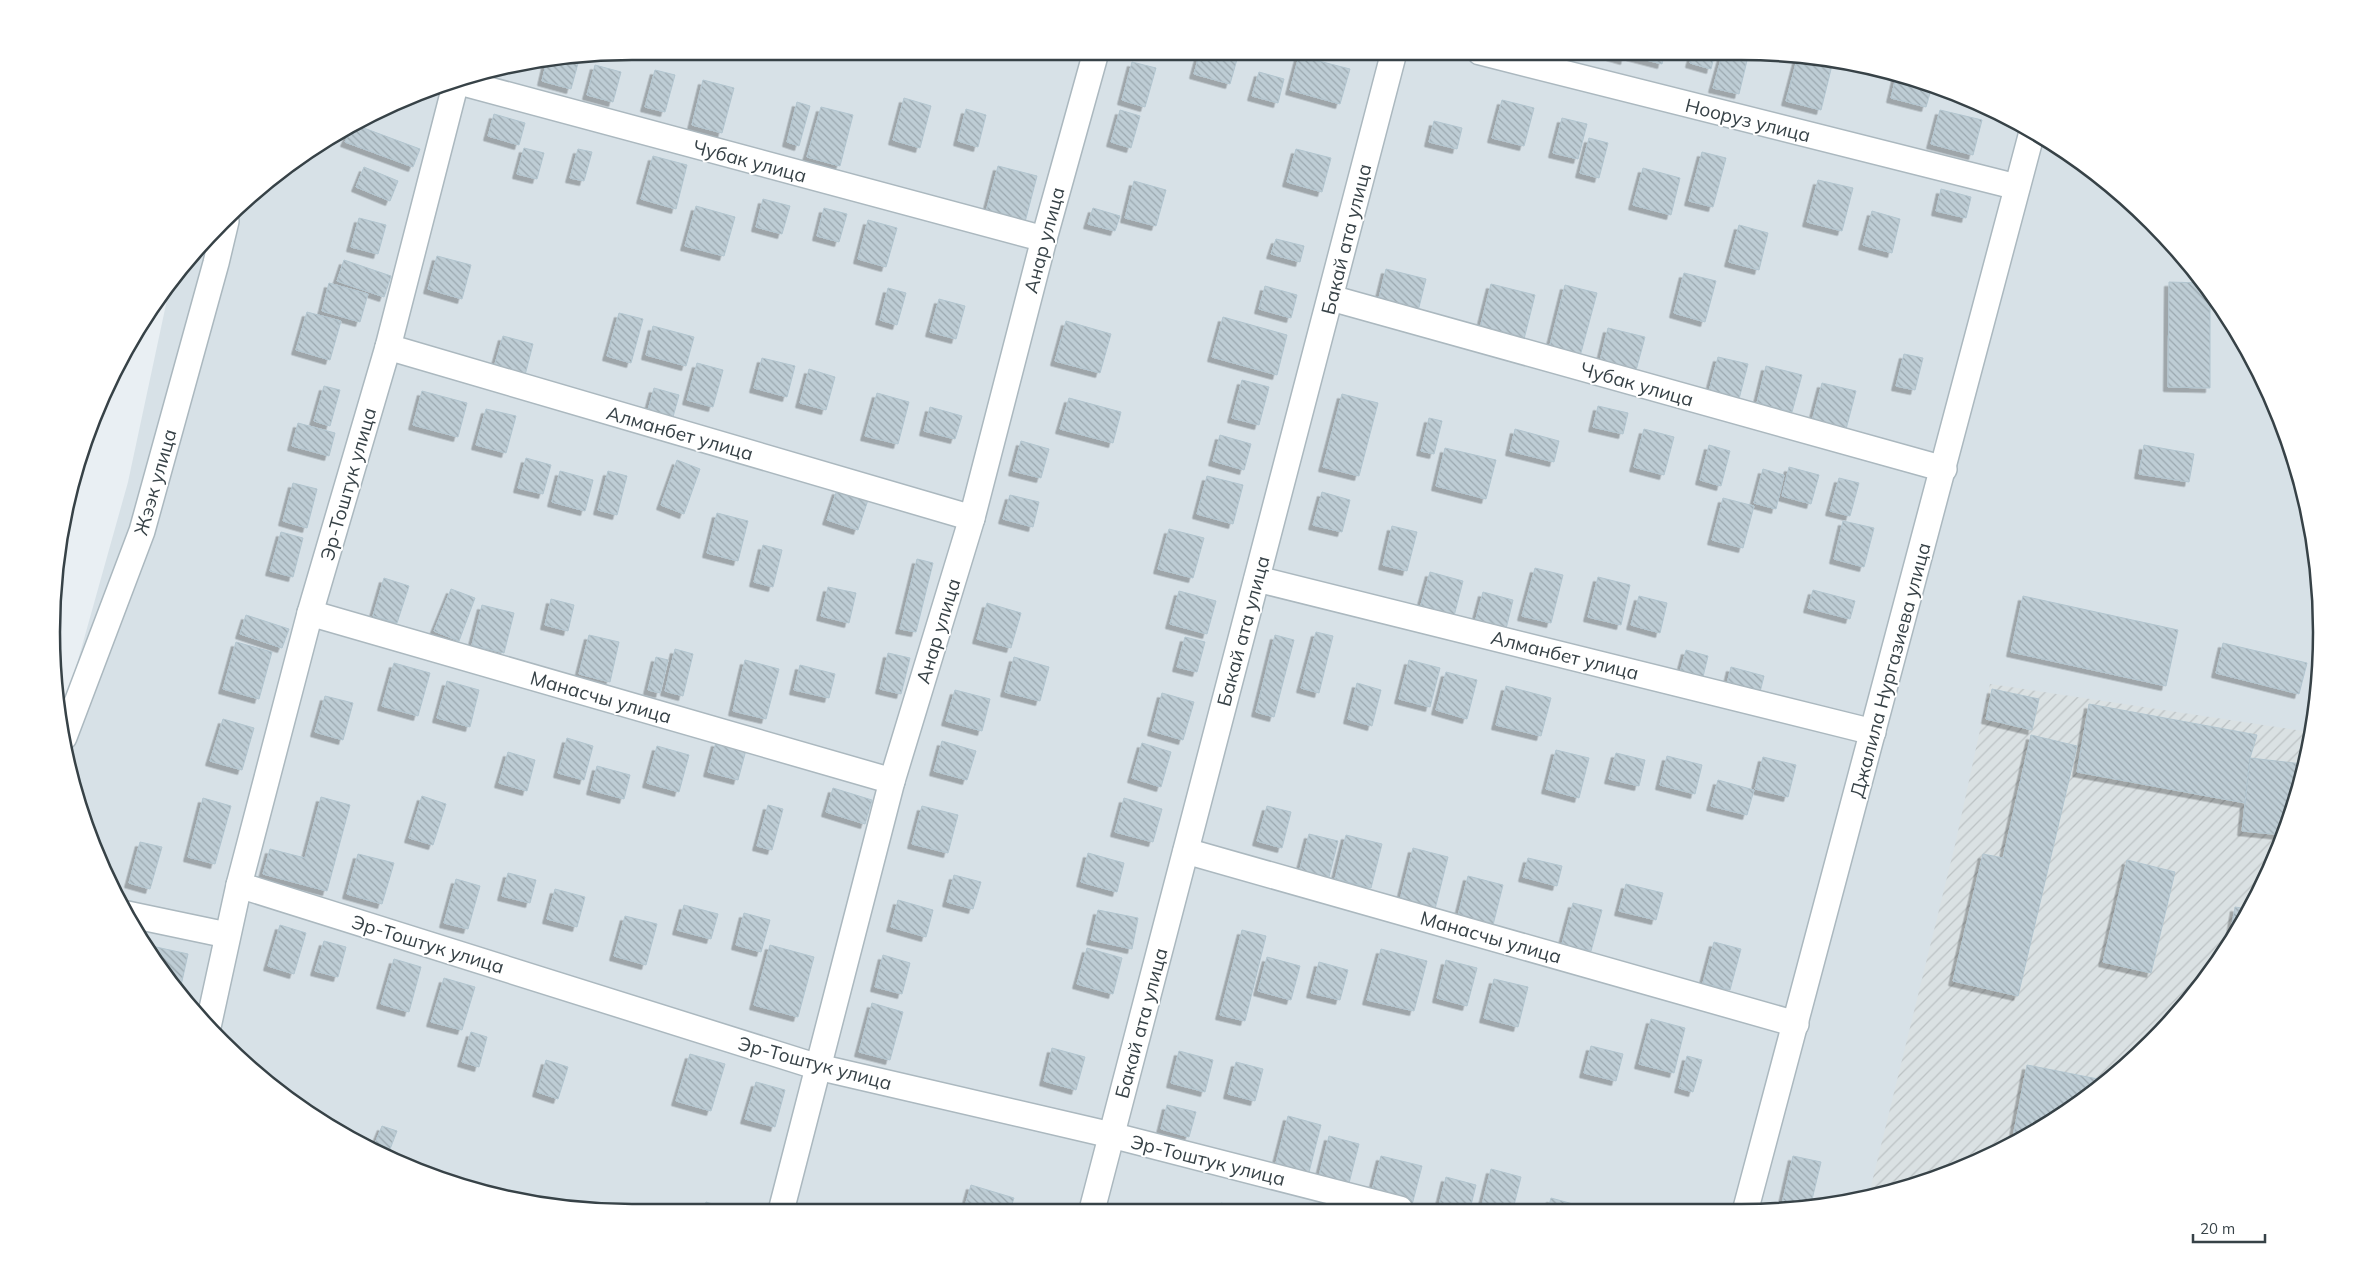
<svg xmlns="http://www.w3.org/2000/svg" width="2373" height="1264" viewBox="0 0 2373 1264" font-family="Mulish,sans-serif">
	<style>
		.residential { fill: #d7e1e7 }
		.industrial { fill: url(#industrial-furrows) }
		.building { fill: url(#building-back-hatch); stroke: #b2c5cf; filter: url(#shadow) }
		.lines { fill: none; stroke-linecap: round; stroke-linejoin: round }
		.minor-casing { stroke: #abb8bf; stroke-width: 28 }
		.minor { stroke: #fff; stroke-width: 25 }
		.labels { text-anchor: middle; stroke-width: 4; stroke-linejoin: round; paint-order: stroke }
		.street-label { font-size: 19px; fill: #374247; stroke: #fff }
		.rim { fill: none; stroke: #374247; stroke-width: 2.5 }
	</style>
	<defs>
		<pattern id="industrial-furrows" width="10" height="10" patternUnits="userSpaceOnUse" patternTransform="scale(1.25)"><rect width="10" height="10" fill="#dae1e3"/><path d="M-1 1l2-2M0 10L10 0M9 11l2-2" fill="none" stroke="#bcc2c4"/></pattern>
		<pattern id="building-back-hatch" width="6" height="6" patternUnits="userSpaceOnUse" patternTransform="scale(1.25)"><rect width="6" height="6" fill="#becdd5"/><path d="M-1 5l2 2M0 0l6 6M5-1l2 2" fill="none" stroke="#9ba8af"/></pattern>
		<filter id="shadow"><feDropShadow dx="-4.5" dy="4.5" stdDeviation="0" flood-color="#0004"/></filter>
	</defs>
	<rect width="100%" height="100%" fill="#e9eff3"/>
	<polygon class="residential" points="632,51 1779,52 1892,71 1998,111 2095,171 2178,249 2244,342 2291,446 2317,556 2320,670 2302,783 2262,889 2177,1015 1963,1169 1817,1208 594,1212 482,1193 375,1153 279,1093 196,1015 149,954 96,855 71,782 61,721 128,482 171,281 196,249 278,171 342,129 445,82 519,62"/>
	<polygon class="industrial" points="1990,684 2310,732 2302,783 2262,889 2177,1015 2064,1115 1963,1169 1869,1194 1955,845"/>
	<g class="building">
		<polygon points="1200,52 1239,52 1230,84 1194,74"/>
		<polygon points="1612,52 1627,52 1625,60 1611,56"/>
		<polygon points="1632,52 1665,52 1662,64 1631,56"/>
		<polygon points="1693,52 1715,52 1711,69 1690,63"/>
		<polygon points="1723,52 1749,52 1739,94 1713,88"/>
		<polygon points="580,56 571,89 542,81 547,60"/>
		<polygon points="1299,56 1350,69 1340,104 1290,90"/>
		<polygon points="1798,56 1833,61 1821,110 1786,101"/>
		<polygon points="1132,62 1156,68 1145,107 1122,100"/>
		<polygon points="595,65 621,72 613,102 587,95"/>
		<polygon points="655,70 675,75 665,112 645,107"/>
		<polygon points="1259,72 1284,79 1278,103 1252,96"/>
		<polygon points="1897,73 1932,86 1926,107 1891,98"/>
		<polygon points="703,80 734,88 722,133 692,125"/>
		<polygon points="904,98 931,106 920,148 893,140"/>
		<polygon points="1502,100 1534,108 1524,146 1492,138"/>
		<polygon points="797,102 810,106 799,146 787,142"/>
		<polygon points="821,107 853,115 840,166 807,157"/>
		<polygon points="966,109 986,115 978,147 958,141"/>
		<polygon points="1120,110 1140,116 1131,148 1111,142"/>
		<polygon points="1940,110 1982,120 1973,155 1931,144"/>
		<polygon points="494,114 525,123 519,145 488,136"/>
		<polygon points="1562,118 1587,124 1578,159 1553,153"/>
		<polygon points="1434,121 1462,128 1457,149 1429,142"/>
		<polygon points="353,124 420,149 413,167 345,142"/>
		<polygon points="1589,138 1608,143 1599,178 1580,173"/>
		<polygon points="524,148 544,153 537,179 517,174"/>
		<polygon points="578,149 592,152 584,181 570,178"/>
		<polygon points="1296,149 1331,158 1322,192 1287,182"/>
		<polygon points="1702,152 1726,158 1713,207 1689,201"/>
		<polygon points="653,156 687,165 676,209 641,199"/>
		<polygon points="998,166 1037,176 1025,222 986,212"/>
		<polygon points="364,167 398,181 390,201 356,187"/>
		<polygon points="1643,168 1680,178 1671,215 1633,205"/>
		<polygon points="1818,180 1853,188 1842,231 1807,222"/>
		<polygon points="1134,181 1166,190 1156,226 1125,218"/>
		<polygon points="1941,189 1971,197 1966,218 1936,211"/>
		<polygon points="763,199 790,206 782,234 756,227"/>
		<polygon points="696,206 735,217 724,256 685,246"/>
		<polygon points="824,208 847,214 839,242 817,236"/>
		<polygon points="1093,208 1120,216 1115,231 1088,224"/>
		<polygon points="1872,211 1900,219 1892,253 1863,245"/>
		<polygon points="359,218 386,225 378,254 351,247"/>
		<polygon points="868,220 897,228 886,267 858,259"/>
		<polygon points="1739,225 1768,233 1759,270 1729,262"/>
		<polygon points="1276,239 1304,246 1300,262 1271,254"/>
		<polygon points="437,256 471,265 462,299 428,289"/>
		<polygon points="344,260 391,276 384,297 337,281"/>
		<polygon points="1386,269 1426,279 1417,315 1377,306"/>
		<polygon points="1684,273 1716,281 1705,322 1674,313"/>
		<polygon points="2169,282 2202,283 2210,295 2210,388 2168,387"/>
		<polygon points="329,283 368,294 360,322 322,311"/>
		<polygon points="1491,284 1535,295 1524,339 1480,328"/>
		<polygon points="1565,285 1597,293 1579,360 1548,353"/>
		<polygon points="1265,286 1297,295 1291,318 1259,309"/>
		<polygon points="888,288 906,293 897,325 880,320"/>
		<polygon points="939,299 965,306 956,339 930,332"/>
		<polygon points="307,312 341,321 330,360 296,350"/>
		<polygon points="619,313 643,319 631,363 607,356"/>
		<polygon points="1223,317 1287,335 1277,375 1212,357"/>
		<polygon points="1066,321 1111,334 1100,373 1055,361"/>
		<polygon points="653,326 694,337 686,366 646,355"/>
		<polygon points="1608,328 1645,337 1635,374 1599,365"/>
		<polygon points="503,336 533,344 524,379 493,371"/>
		<polygon points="1904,354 1923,358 1915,390 1896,386"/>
		<polygon points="1718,357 1748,364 1738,403 1708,395"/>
		<polygon points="762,358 795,366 787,397 754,388"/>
		<polygon points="697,363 723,370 713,407 687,400"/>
		<polygon points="1766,366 1802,375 1792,412 1757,403"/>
		<polygon points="809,369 835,377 826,410 800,403"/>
		<polygon points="1242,380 1269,387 1259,425 1232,418"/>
		<polygon points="1822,383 1856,391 1845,433 1811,425"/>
		<polygon points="324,386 340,390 330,426 314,421"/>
		<polygon points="654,388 679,395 673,417 648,410"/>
		<polygon points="422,391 467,403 458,437 413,425"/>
		<polygon points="877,393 909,402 898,444 865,436"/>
		<polygon points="1342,394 1378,403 1359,476 1323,467"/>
		<polygon points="1069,398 1121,412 1113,443 1060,429"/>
		<polygon points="1598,406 1628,413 1623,434 1593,427"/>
		<polygon points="930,407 962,416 955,439 924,431"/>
		<polygon points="486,409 516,416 506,453 476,445"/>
		<polygon points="1429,418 1442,421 1434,454 1421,451"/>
		<polygon points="298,423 335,433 329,456 292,446"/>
		<polygon points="1515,429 1559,441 1554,462 1510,451"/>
		<polygon points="1644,429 1674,437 1664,475 1634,467"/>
		<polygon points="1220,435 1251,444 1244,470 1213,461"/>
		<polygon points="1021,441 1049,449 1041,478 1013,471"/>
		<polygon points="1709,445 1730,451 1721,486 1700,480"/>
		<polygon points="2144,445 2194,454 2189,482 2139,474"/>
		<polygon points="1445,448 1496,460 1486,499 1436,486"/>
		<polygon points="526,458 551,465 543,494 518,488"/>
		<polygon points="677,460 700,469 684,514 661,505"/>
		<polygon points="1789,467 1819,475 1811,504 1782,496"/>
		<polygon points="1763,469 1784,475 1776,509 1754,503"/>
		<polygon points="560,471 593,480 585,511 552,502"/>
		<polygon points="608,471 627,476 617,515 598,510"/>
		<polygon points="1207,476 1243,485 1233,524 1197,514"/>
		<polygon points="1839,478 1859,483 1850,516 1830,511"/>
		<polygon points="293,483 317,489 307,528 283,521"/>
		<polygon points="837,490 868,500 858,530 827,520"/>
		<polygon points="1322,492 1350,500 1342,532 1313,525"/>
		<polygon points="1010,495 1039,502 1033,527 1003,519"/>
		<polygon points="1723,498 1754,506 1743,548 1712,540"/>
		<polygon points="717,513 748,521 738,561 707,553"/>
		<polygon points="1843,521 1874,528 1864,567 1834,559"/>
		<polygon points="1392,526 1417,532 1407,571 1383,565"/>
		<polygon points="1169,529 1204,538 1193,578 1158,569"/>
		<polygon points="281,532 303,538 293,577 270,571"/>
		<polygon points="763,545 782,550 773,587 754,582"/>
		<polygon points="917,559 933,563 916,632 900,629"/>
		<polygon points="1535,568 1563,575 1551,623 1522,616"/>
		<polygon points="1430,572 1463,581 1454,616 1420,608"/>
		<polygon points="1598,577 1630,585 1621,625 1588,617"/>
		<polygon points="384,578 409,586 397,623 373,616"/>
		<polygon points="828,587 856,593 849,623 821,616"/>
		<polygon points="451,589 475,598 459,641 434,631"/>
		<polygon points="1813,590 1855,601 1850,619 1808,608"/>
		<polygon points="1179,591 1216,601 1207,634 1170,624"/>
		<polygon points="1483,592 1513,600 1505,633 1474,626"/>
		<polygon points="1639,596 1667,603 1660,633 1631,625"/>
		<polygon points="2023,596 2178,630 2166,686 2011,652"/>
		<polygon points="551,599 574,605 568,631 545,625"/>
		<polygon points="987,603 1021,613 1011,648 977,639"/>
		<polygon points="482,605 514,613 504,653 472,645"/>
		<polygon points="246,615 289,629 282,648 240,634"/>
		<polygon points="1316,632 1333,636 1319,693 1301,688"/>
		<polygon points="589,635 619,642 610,682 579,674"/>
		<polygon points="1275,635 1294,640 1274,717 1256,712"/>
		<polygon points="1185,637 1205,642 1197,672 1177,667"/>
		<polygon points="236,642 272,652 259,699 223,689"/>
		<polygon points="2223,643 2307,663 2299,694 2216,673"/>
		<polygon points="675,649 693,654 683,696 665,691"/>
		<polygon points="1686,650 1708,656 1701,685 1678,680"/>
		<polygon points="888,653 910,658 901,694 880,689"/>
		<polygon points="656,657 668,660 660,693 648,690"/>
		<polygon points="1014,657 1049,667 1040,701 1005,692"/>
		<polygon points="745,660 779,669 766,719 733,711"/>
		<polygon points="1409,660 1440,668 1430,707 1399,699"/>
		<polygon points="394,663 430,673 418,716 382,706"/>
		<polygon points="800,665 835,674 829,698 794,690"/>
		<polygon points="1731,667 1764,676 1759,696 1726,688"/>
		<polygon points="1446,672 1477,680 1467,719 1436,710"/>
		<polygon points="447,681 479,690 470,727 437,718"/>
		<polygon points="1357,683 1381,690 1372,726 1348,719"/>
		<polygon points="1506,686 1551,698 1541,736 1496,725"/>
		<polygon points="1992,689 2039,699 2032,730 1986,719"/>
		<polygon points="955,690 990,699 982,731 946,721"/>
		<polygon points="1162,693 1194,702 1183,740 1152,731"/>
		<polygon points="325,696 353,703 343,740 315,732"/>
		<polygon points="2089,704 2257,735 2250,758 2245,803 2077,772"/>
		<polygon points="223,719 254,728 242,770 210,761"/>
		<polygon points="2031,735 2077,746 2018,996 1953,981 1983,854 2003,858"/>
		<polygon points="567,738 593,746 584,780 558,773"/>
		<polygon points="942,741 976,751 967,780 934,771"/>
		<polygon points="716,742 746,750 738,780 708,772"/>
		<polygon points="1142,743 1171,752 1161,787 1132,778"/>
		<polygon points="657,746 689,755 679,792 647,783"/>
		<polygon points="1556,750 1589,758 1579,798 1546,789"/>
		<polygon points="508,752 535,760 527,791 499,783"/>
		<polygon points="1616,753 1645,760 1639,786 1609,779"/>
		<polygon points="1667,756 1702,765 1695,794 1660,785"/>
		<polygon points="1763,757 1796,765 1788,797 1755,789"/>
		<polygon points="2250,758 2303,764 2301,786 2282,835 2242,831"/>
		<polygon points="597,766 630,775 624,799 591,790"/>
		<polygon points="1718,780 1754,790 1747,815 1711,806"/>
		<polygon points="833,788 872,800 865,824 826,812"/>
		<polygon points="422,796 446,804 433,845 409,838"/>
		<polygon points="321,797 350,805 327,891 263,874 270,849 305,858"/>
		<polygon points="203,798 231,806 215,864 188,857"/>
		<polygon points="1124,798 1162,809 1153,842 1115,832"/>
		<polygon points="768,805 783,809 772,850 757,846"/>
		<polygon points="922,806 958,815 948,853 912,844"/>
		<polygon points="1267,806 1291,812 1282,848 1257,841"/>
		<polygon points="1309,834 1338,841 1328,881 1299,873"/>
		<polygon points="1346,835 1382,844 1371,888 1335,879"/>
		<polygon points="140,842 162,847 150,889 129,883"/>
		<polygon points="1413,848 1448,857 1435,909 1400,900"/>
		<polygon points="1088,853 1124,863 1117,892 1081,882"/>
		<polygon points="358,854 394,863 382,904 347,894"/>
		<polygon points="1528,858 1562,866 1557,886 1523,877"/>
		<polygon points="2127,860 2175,872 2151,973 2103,962"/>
		<polygon points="508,873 536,880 530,903 502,896"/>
		<polygon points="954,875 981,882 973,909 947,902"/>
		<polygon points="1468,876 1503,885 1492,929 1457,920"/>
		<polygon points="456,879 480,886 468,929 444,923"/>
		<polygon points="1626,884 1663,893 1656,920 1619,911"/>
		<polygon points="555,889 585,897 577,927 547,919"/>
		<polygon points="898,900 933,910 926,937 891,927"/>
		<polygon points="1573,903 1602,910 1591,951 1562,944"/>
		<polygon points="684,905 718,914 711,939 677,930"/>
		<polygon points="2235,907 2248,909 2230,936"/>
		<polygon points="1098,910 1138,918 1132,949 1091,940"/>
		<polygon points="744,913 770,920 761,952 736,945"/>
		<polygon points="625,916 657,924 646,965 614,956"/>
		<polygon points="280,925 306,933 294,974 268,966"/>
		<polygon points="1242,930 1266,936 1245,1021 1220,1015"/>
		<polygon points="324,941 346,947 338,977 315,971"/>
		<polygon points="1714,942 1741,949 1730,990 1703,983"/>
		<polygon points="147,945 188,954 180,990 176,989 149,954"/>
		<polygon points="770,945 814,957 798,1017 754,1005"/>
		<polygon points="1087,948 1122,958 1113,994 1077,984"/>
		<polygon points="1381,949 1427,961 1414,1011 1367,1000"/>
		<polygon points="883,955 910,963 902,994 875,987"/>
		<polygon points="1267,957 1300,966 1291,1000 1258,991"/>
		<polygon points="394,959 421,967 409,1012 381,1004"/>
		<polygon points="1446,960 1477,968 1467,1006 1437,998"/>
		<polygon points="1319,962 1348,970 1340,1000 1311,993"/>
		<polygon points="444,978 475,987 462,1030 431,1022"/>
		<polygon points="1494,979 1528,987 1518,1027 1484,1018"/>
		<polygon points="872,1003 903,1012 890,1060 859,1052"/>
		<polygon points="1651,1019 1685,1028 1674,1073 1639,1064"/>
		<polygon points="471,1032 487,1037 479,1067 462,1062"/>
		<polygon points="1591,1046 1623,1054 1616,1081 1584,1073"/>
		<polygon points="1052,1048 1085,1057 1076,1090 1044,1081"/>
		<polygon points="1179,1051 1213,1060 1205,1092 1171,1083"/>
		<polygon points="690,1054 725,1064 711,1111 676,1101"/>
		<polygon points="1687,1056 1702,1060 1693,1092 1679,1088"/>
		<polygon points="546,1060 568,1067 558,1099 537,1092"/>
		<polygon points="1236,1062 1263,1069 1255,1101 1228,1094"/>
		<polygon points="2027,1065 2103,1080 2064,1115 2012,1142"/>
		<polygon points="756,1082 785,1090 775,1127 745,1119"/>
		<polygon points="1167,1105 1196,1112 1189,1137 1161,1129"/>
		<polygon points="1288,1116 1321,1125 1308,1176 1275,1167"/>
		<polygon points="382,1126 397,1131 387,1157 372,1151"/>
		<polygon points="1329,1136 1359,1144 1348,1187 1318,1180"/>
		<polygon points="1381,1156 1422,1166 1412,1205 1371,1194"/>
		<polygon points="1793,1156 1821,1162 1810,1208 1781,1208"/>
		<polygon points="1491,1169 1521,1177 1513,1209 1481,1209"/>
		<polygon points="1446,1177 1476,1185 1470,1209 1438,1209"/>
		<polygon points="971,1185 1014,1198 1010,1210 964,1210"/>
		<polygon points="1551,1198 1584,1207 1583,1208 1548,1209"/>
		<polygon points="706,1202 736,1211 703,1211"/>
		<polygon points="1221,1203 1241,1208 1240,1210 1220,1210"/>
	</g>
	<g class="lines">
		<defs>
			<g id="minor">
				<polyline points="1480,52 2017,187"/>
				<polyline points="452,80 1044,239"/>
				<polyline points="1331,298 1944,469"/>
				<polyline points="388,347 972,518"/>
				<polyline points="1257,579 1873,732"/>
				<polyline points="310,613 892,781"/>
				<polyline points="64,737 142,531 216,263 226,221"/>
				<polyline points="1186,851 1796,1024"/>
				<polyline points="239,885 818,1067 1111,1135 1400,1209"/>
				<polyline points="127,914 227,935"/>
				<polyline points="208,1027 239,885 310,613 388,347 456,82"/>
				<polyline points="1746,1208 2032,132"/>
				<polyline points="1092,1210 1394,52"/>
				<polyline points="781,1211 892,781 972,518 1044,239 1096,52"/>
			</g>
		</defs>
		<use href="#minor" class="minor-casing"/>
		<use href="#minor" class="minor"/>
	</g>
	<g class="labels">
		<g class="street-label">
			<text transform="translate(1748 120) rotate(14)" y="7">Нооруз улица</text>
			<text transform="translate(750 161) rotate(15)" y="7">Чубак улица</text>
			<text transform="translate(1346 239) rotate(-76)" y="7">Бакай ата улица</text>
			<text transform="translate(1044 240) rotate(-75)" y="7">Анар улица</text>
			<text transform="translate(1637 384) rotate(16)" y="7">Чубак улица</text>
			<text transform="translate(680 433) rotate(16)" y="7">Алманбет улица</text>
			<text transform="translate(155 482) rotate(-74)" y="7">Жээк улица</text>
			<text transform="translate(348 484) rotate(-74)" y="7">Эр-Тоштук улица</text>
			<text transform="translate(938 631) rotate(-73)" y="7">Анар улица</text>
			<text transform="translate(1243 631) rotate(-75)" y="7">Бакай ата улица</text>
			<text transform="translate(1565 655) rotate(14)" y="7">Алманбет улица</text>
			<text transform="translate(1890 670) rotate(-75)" y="7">Джалила Нургазиева улица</text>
			<text transform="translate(601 697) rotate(16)" y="7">Манасчы улица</text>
			<text transform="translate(1491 937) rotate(16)" y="7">Манасчы улица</text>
			<text transform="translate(428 944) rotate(17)" y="7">Эр-Тоштук улица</text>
			<text transform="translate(1141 1023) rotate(-75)" y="7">Бакай ата улица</text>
			<text transform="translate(815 1063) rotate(15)" y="7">Эр-Тоштук улица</text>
			<text transform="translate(1208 1160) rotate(14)" y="7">Эр-Тоштук улица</text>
		</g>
	</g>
	<path d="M0 0H2373V1264H0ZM632 60H1741A572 572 0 0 1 2313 632V632A572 572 0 0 1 1741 1204H632A572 572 0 0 1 60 632V632A572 572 0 0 1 632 60Z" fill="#fff" fill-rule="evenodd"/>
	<path class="rim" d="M632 60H1741A572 572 0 0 1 2313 632V632A572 572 0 0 1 1741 1204H632A572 572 0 0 1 60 632V632A572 572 0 0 1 632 60Z"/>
	<path d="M2193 1234v8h72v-8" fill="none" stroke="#374247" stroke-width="2.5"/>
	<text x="2200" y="1234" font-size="15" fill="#374247" stroke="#ffffff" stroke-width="4" paint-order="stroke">20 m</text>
</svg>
